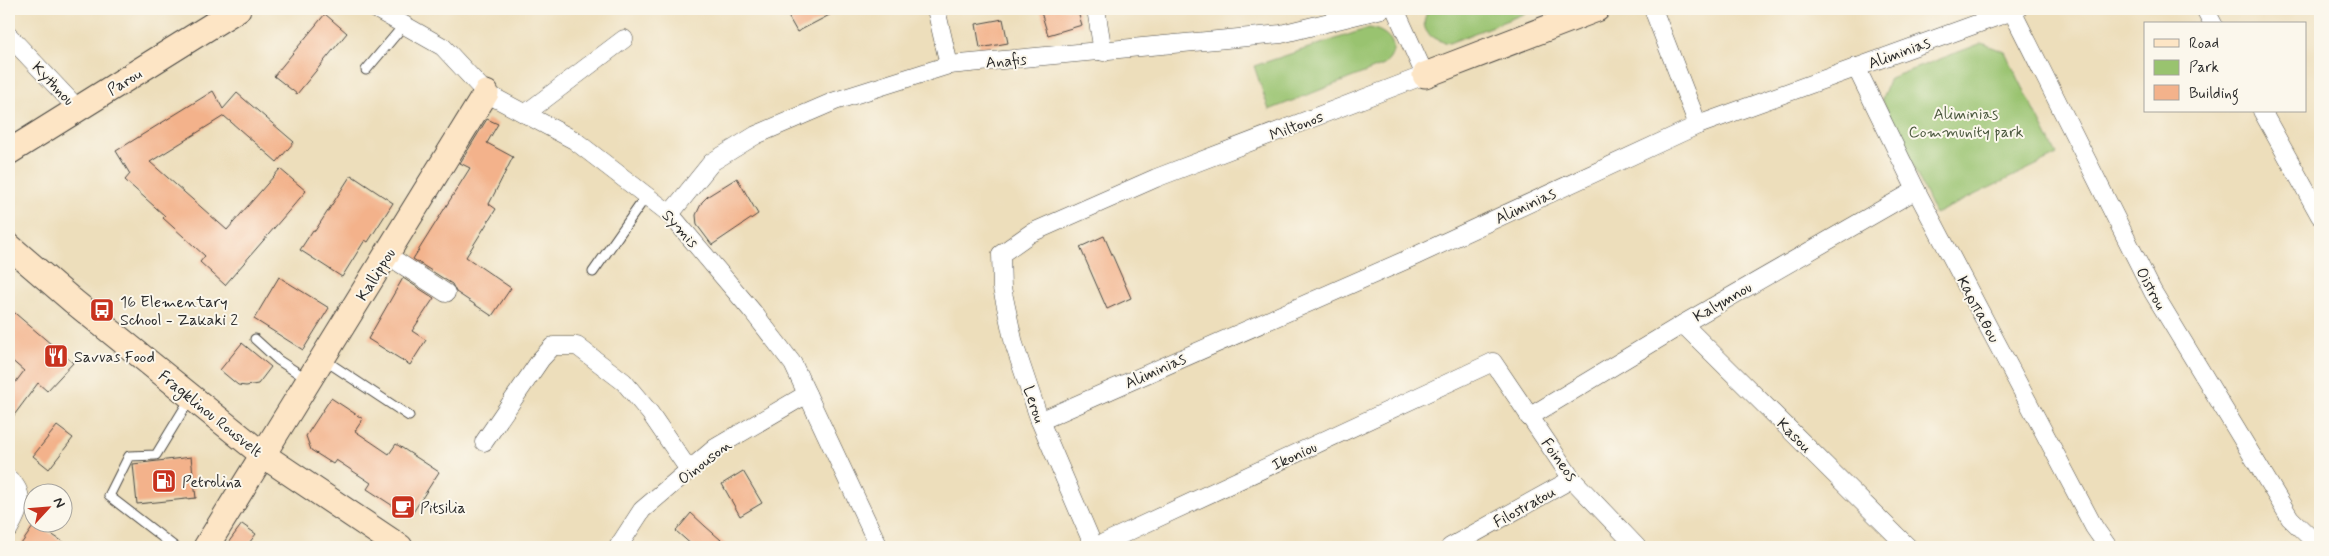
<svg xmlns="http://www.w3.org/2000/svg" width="2329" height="556" viewBox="0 0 2329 556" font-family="Mynerve,sans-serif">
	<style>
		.green { fill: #99c36f; stroke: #62774d }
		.building { fill: #f3b28b }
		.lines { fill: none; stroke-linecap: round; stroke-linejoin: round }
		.lane-casing { stroke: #484641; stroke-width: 11 }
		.street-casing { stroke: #484641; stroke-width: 19 }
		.secondary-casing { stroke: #484641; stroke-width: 27 }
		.lane { stroke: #fff; stroke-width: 9 }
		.street { stroke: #fff; stroke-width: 18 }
		.secondary { stroke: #fde5c5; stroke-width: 25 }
		.labels { text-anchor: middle; stroke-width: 4; stroke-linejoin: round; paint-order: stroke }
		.street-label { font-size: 16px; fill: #2b2b2b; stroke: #fbf7ec }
		.park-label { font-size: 16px; fill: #4c593f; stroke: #fbf7ec }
		.poi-label { font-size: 16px; fill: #2b2b2b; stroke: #fbf7ec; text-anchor: start }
	</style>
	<rect width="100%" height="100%" fill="#fbf7ec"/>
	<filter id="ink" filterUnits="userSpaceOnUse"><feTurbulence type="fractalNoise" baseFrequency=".02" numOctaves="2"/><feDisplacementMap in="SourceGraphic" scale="10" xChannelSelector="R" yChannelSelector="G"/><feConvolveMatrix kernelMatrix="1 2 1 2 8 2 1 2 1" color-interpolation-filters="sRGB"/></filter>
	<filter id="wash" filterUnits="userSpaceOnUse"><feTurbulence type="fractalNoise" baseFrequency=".0096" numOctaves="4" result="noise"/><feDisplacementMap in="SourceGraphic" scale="20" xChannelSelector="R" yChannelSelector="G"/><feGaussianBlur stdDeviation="1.12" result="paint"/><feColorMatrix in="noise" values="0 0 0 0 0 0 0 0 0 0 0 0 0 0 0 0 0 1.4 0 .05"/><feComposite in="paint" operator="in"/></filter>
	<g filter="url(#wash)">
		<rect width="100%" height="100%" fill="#eddebb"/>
		<g class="green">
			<path d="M1429,9h107l-87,34c-20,-3 -32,-15 -20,-34z"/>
			<path d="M1369,28c21,3 34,21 15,37l-115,45 -15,-44z"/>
			<polygon points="1982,43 2005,52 2057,155 1935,214 1882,99 1890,78"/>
		</g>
		<g id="blocks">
			<g class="building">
				<polygon points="784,9 841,9 797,32"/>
				<polygon points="1040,9 1077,9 1082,25 1048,35"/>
				<polygon points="325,14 347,33 297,94 274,76"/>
				<polygon points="1003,19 1008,43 980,48 976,24"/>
				<polygon points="213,91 223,109 237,93 294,142 277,162 224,116 150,162 227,230 280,169 306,191 225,285 200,262 205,256 163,218 165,216 125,180 130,174 116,151"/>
				<polygon points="487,119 498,124 487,143 513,157 489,204 496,209 466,257 511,288 492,316 456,292 452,284 413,259 470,168 460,163"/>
				<polygon points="351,175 393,203 368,242 365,240 342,277 300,250 313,230 315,231"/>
				<polygon points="737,178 758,214 712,245 697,225 696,215 702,202 708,196"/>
				<polygon points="1104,236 1131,298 1107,309 1080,247"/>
				<polygon points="279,277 329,308 303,350 254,319"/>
				<polygon points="403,278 434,298 412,331 426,340 410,365 368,339"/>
				<polygon points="9,308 73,363 47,391 38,383 9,422 9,391 24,371 9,358"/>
				<polygon points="242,343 271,367 258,384 246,386 238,385 220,370"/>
				<polygon points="331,398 363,419 355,431 389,454 396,444 439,472 410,517 367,489 371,483 336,460 333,464 311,450 306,436"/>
				<polygon points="57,426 73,438 49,469 33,456"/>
				<polygon points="191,457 196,498 137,504 133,464"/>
				<polygon points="743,471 762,503 740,516 722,484"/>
				<polygon points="691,513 705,526 729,547 694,547 676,531"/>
				<polygon points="35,524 45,530 71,547 19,547"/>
				<polygon points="242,524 256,534 246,547 225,547"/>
			</g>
		</g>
	</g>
	<g filter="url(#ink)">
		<use href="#blocks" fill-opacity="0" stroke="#484641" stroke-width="1"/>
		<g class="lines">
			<defs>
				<g id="lane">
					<polyline points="366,70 404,25"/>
					<polyline points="593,272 647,195"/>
					<polyline points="255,339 278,360 307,379"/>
					<polyline points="323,359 409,416"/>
					<polyline points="175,547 109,496 129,456 156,455 190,399"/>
				</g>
				<g id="street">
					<polyline points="376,9 443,47 486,93 574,140 670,214 753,312 793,364 879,547"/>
					<polyline points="936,9 949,65"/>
					<polyline points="1096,9 1103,52"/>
					<polyline points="1653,9 1698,125"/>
					<polyline points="2205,9 2213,24"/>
					<polyline points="2012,11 2153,292 2290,518 2320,547"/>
					<polyline points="9,36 78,109"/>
					<polyline points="1856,67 1916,190 2094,527 2108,547"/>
					<polyline points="2262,111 2320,216"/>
					<polyline points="525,114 624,39"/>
					<polyline points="670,214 712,162 756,135 835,101 949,65 1281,34 1382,9"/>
					<polyline points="387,255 446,293"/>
					<polyline points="1683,324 1908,547"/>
					<polyline points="1529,417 1683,324 1916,190"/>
					<polyline points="1040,421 1415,256 1698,125 2018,9"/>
					<polyline points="484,442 541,359 553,346 577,346 624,382 650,413 689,470"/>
					<path d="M9,479c18,15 10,33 0,50"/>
					<polyline points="618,547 642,510 715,448 807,394"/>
					<polyline points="1094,547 1040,421 1014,344 1002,288 1001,254 1031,233 1156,178 1425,75 1395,9"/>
					<polyline points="1095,547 1493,362 1572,479 1637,547"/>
					<polyline points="1450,547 1572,479"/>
				</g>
				<g id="secondary">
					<polyline points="1425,75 1597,9"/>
					<polyline points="9,152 238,9"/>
					<polyline points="9,246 73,301 263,455 400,547"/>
					<polyline points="206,547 486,93"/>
				</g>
			</defs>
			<use href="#lane" class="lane-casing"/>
			<use href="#street" class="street-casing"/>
			<use href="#secondary" class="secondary-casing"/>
			<use href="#lane" class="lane"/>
			<use href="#street" class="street"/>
			<use href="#secondary" class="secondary"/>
		</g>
	</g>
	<defs>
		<symbol id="bus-square" viewBox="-11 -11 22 22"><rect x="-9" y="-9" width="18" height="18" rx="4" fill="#c8321e" stroke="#fbf7ec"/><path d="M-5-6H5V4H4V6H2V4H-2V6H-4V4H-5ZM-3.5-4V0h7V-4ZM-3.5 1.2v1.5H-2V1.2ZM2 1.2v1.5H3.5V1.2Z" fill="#fff"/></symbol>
		<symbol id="restaurant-square" viewBox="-11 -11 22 22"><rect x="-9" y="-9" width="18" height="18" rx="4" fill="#c8321e" stroke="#fbf7ec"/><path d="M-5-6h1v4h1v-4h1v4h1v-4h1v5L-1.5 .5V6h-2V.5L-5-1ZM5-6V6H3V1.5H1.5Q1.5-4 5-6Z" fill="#fff"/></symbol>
		<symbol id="fuel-square" viewBox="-11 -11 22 22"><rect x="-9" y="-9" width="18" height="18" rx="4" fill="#c8321e" stroke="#fbf7ec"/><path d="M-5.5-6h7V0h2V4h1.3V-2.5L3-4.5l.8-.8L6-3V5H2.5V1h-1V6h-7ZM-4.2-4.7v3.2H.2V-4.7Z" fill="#fff"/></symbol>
		<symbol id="cafe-square" viewBox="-11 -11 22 22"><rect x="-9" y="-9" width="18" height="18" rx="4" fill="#c8321e" stroke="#fbf7ec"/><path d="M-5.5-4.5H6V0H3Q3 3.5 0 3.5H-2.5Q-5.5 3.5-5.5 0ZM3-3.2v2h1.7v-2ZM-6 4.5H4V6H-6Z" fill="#fff"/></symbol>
	</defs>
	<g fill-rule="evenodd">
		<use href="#bus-square" x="88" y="296" width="28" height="28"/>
		<use href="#restaurant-square" x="42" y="342" width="28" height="28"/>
		<use href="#fuel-square" x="150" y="467" width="28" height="28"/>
		<use href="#cafe-square" x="389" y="493" width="28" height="28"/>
	</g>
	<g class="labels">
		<g class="street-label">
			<text transform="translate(1899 52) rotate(-20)" y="6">Aliminias</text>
			<text transform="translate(1006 60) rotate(-5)" y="6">Anafis</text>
			<text transform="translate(124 81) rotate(-31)" y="6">Parou</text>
			<text transform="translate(54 83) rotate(46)" y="6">Kythnou</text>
			<text transform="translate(1296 125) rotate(-21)" y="6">Miltonos</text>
			<text transform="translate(1525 205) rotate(-25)" y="6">Aliminias</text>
			<text transform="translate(681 228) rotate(47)" y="6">Symis</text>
			<text transform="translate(375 274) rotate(-58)" y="6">Kallippou</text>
			<text transform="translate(2152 288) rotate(61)" y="6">Oistrou</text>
			<text transform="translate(1722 301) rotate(-30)" y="6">Kalymnou</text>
			<text transform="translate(1979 309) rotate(62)" y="6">Καρπαθου</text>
			<text transform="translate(1155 370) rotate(-24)" y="6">Aliminias</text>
			<text transform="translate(1035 404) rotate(71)" y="6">Lerou</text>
			<text transform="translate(211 413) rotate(39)" y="6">Fragklinou Rousvelt</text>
			<text transform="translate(1795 435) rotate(45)" y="6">Kasou</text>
			<text transform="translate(1294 455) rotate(-25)" y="6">Ikoniou</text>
			<text transform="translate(1560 459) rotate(54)" y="6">Foineos</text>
			<text transform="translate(704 461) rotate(-38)" y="6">Oinouson</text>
			<text transform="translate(1524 506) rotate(-29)" y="6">Filostratou</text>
		</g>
		<g class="park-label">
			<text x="1966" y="119">Aliminias<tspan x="1966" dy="18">Community park</tspan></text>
		</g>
		<g class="poi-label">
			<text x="120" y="307">16 Elementary<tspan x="120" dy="18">School - Zakaki 2</tspan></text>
			<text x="74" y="362">Savvas Food</text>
			<text x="182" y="487">Petrolina</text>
			<text x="420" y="513">Pitsilia</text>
		</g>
	</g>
	<rect width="2329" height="556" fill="none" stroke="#fbf7ec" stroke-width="30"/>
	<rect x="2144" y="22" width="162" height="90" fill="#fbf7ec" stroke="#a8a59f"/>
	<rect x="2154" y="39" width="25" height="8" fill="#fde5c5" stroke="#a8a59f"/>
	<text x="2189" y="48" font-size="15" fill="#2b2b2b">Road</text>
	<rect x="2154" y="60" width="25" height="15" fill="#99c36f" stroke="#a8a59f"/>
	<text x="2189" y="72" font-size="15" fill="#2b2b2b">Park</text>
	<rect x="2154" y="85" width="25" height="15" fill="#f3b28b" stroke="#a8a59f"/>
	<text x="2189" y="98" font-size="15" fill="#2b2b2b">Building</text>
	<g transform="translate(48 508) rotate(64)"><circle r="24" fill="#fbf7ec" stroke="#a8a59f"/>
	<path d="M0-4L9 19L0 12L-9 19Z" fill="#c8321e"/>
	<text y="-8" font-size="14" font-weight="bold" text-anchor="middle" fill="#2b2b2b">N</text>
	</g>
</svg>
